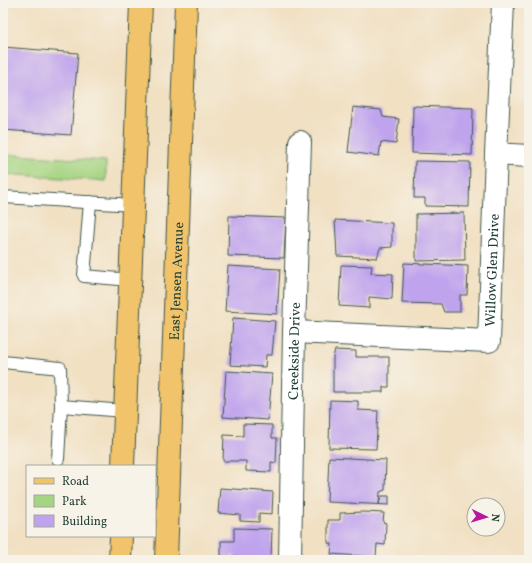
<svg xmlns="http://www.w3.org/2000/svg" width="532" height="563" viewBox="0 0 532 563" font-family="Vollkorn,serif">
	<style>
		.green { fill: #a5d482; stroke: #62885b }
		.building { fill: #bfa3ed }
		.lines { fill: none; stroke-linecap: round; stroke-linejoin: round }
		.lane-casing { stroke: #3e5549; stroke-width: 14 }
		.street-casing { stroke: #3e5549; stroke-width: 24 }
		.primary-casing { stroke: #3e5549; stroke-width: 24 }
		.lane { stroke: #fff; stroke-width: 12 }
		.street { stroke: #fff; stroke-width: 22 }
		.primary { stroke: #f1c36a; stroke-width: 22 }
		.labels { text-anchor: middle; stroke-width: 3.5; stroke-linejoin: round; paint-order: stroke }
		.street-label { font-size: 14px; fill: #1f3d34; stroke: #f7f3e8 }
	</style>
	<rect width="100%" height="100%" fill="#f7f3e8"/>
	<filter id="ink" filterUnits="userSpaceOnUse"><feTurbulence type="fractalNoise" baseFrequency=".025" numOctaves="2"/><feDisplacementMap in="SourceGraphic" scale="8" xChannelSelector="R" yChannelSelector="G"/><feConvolveMatrix kernelMatrix="1 2 1 2 8 2 1 2 1" color-interpolation-filters="sRGB"/></filter>
	<filter id="wash" filterUnits="userSpaceOnUse"><feTurbulence type="fractalNoise" baseFrequency=".012" numOctaves="4" result="noise"/><feDisplacementMap in="SourceGraphic" scale="16" xChannelSelector="R" yChannelSelector="G"/><feGaussianBlur stdDeviation="0.9" result="paint"/><feColorMatrix in="noise" values="0 0 0 0 0 0 0 0 0 0 0 0 0 0 0 0 0 1.4 0 .05"/><feComposite in="paint" operator="in"/></filter>
	<g filter="url(#wash)">
		<rect width="100%" height="100%" fill="#f1e0c2"/>
		<polygon class="green" points="3,154 106,161 106,181 3,174"/>
		<g id="blocks">
			<g class="building">
				<polygon points="3,47 78,53 71,135 3,130"/>
				<polygon points="413,106 473,108 472,155 412,153"/>
				<polygon points="353,107 381,110 383,117 399,119 396,144 381,142 379,156 348,152"/>
				<polygon points="415,161 470,162 469,207 425,206 425,198 414,198"/>
				<polygon points="464,213 465,260 416,261 416,214"/>
				<polygon points="229,216 286,218 284,258 228,256"/>
				<polygon points="335,220 392,223 392,247 380,248 377,258 337,256"/>
				<polygon points="404,263 468,266 467,295 460,295 460,312 444,312 441,304 402,303"/>
				<polygon points="341,265 372,266 371,273 393,274 392,299 369,297 369,308 339,306"/>
				<polygon points="228,266 280,269 277,314 225,311"/>
				<polygon points="233,318 275,321 272,355 266,355 265,367 230,365"/>
				<polygon points="335,350 356,351 356,357 389,357 389,387 383,387 383,392 333,392 333,357"/>
				<polygon points="226,371 272,374 268,420 223,417"/>
				<polygon points="330,400 358,401 358,410 378,411 376,449 329,448"/>
				<polygon points="243,424 272,425 272,438 277,438 276,463 271,462 271,472 246,471 246,461 223,461 224,435 243,436"/>
				<polygon points="329,457 386,460 385,490 380,492 379,504 381,496 389,496 389,505 327,502"/>
				<polygon points="220,488 273,492 272,514 259,513 259,522 240,521 240,515 218,513"/>
				<polygon points="364,512 384,513 383,522 386,523 385,545 377,544 376,557 331,554 332,544 328,543 328,520 340,520 340,513"/>
				<polygon points="234,528 272,529 271,560 235,560 235,556 221,556 221,541 234,541"/>
			</g>
		</g>
	</g>
	<g filter="url(#ink)">
		<use href="#blocks" fill-opacity="0" stroke="#3e5549" stroke-width="1"/>
		<g class="lines">
			<defs>
				<g id="lane">
					<polyline points="3,197 134,205"/>
					<polyline points="90,202 84,276 131,280"/>
					<polyline points="3,362 60,368 61,406 125,411"/>
					<polyline points="58,459 61,406"/>
				</g>
				<g id="street">
					<polyline points="496,154 529,156"/>
					<path id="s1" d="M294,332l195,9 7,-187 7,-151"/>
					<path id="s2" d="M290,560l4,-228 6,-190"/>
				</g>
				<g id="primary">
					<polyline points="123,466 141,3"/>
					<polyline points="120,560 121,536"/>
					<path id="s3" d="M166,560l20,-557"/>
				</g>
			</defs>
			<use href="#lane" class="lane-casing"/>
			<use href="#street" class="street-casing"/>
			<use href="#primary" class="primary-casing"/>
			<use href="#lane" class="lane"/>
			<use href="#street" class="street"/>
			<use href="#primary" class="primary"/>
		</g>
	</g>
	<g class="labels">
		<g class="street-label">
			<text dy="5" stroke="none"><textPath href="#s1" startOffset="266">Willow Glen Drive</textPath></text>
			<text dy="5" stroke="none"><textPath href="#s3" startOffset="279">East Jensen Avenue</textPath></text>
			<text dy="5" stroke="none"><textPath href="#s2" startOffset="209">Creekside Drive</textPath></text>
		</g>
	</g>
	<rect width="532" height="563" fill="none" stroke="#f7f3e8" stroke-width="16"/>
	<rect x="26" y="465" width="130" height="72" fill="#f7f3e8" stroke="#a1aaa0"/>
	<rect x="34" y="478" width="20" height="6" fill="#f1c36a" stroke="#a1aaa0"/>
	<text x="62" y="485" font-size="12" fill="#1f3d34">Road</text>
	<rect x="34" y="495" width="20" height="12" fill="#a5d482" stroke="#a1aaa0"/>
	<text x="62" y="505" font-size="12" fill="#1f3d34">Park</text>
	<rect x="34" y="515" width="20" height="12" fill="#bfa3ed" stroke="#a1aaa0"/>
	<text x="62" y="525" font-size="12" fill="#1f3d34">Building</text>
	<g transform="translate(486 517) rotate(95)"><circle r="19" fill="#f7f3e8" stroke="#a1aaa0"/>
	<path d="M0-3L7 15L0 10L-7 15Z" fill="#b5179e"/>
	<text y="-6" font-size="11" font-weight="bold" text-anchor="middle" fill="#1f3d34">N</text>
	</g>
</svg>
